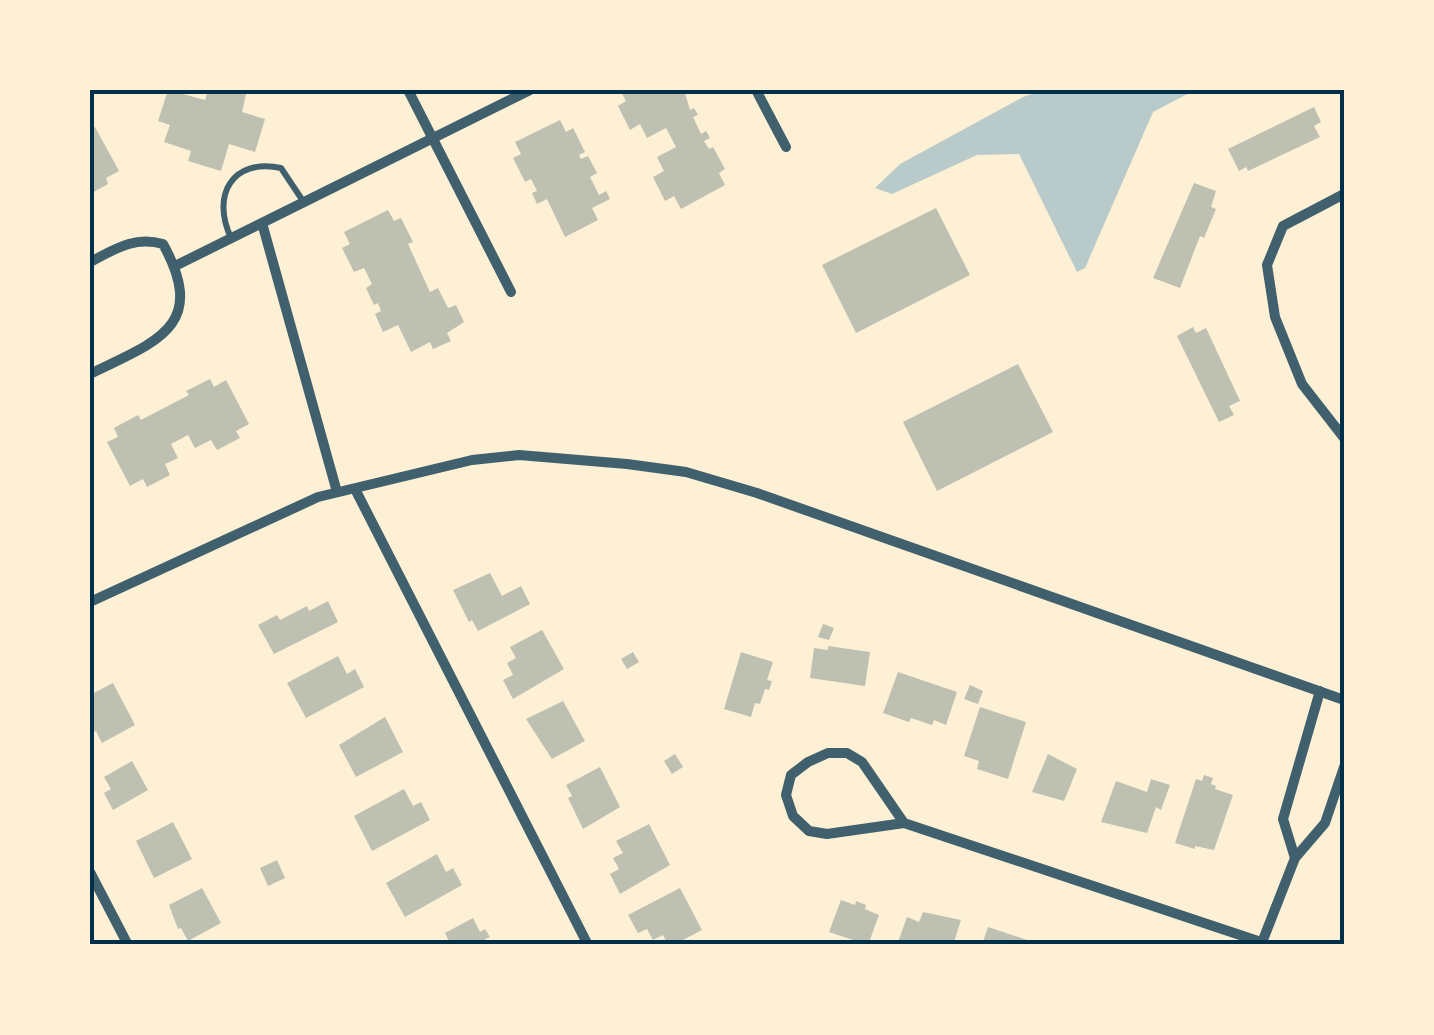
<svg xmlns="http://www.w3.org/2000/svg" width="1434" height="1035" viewBox="0 0 1434 1035" font-family="Arial,sans-serif">
	<style>
		.green { fill: #b9caca }
		.building { fill: #bec0b2 }
		.lines { fill: none; stroke-linecap: round; stroke-linejoin: round }
		.service { stroke: #3f606c; stroke-width: 6 }
		.minor { stroke: #3f606c; stroke-width: 10 }
		.neatline { fill: none; stroke: #003049; stroke-width: 4 }
	</style>
	<rect width="100%" height="100%" fill="#fdf0d5"/>
	<polygon class="green" points="1044,90 1195,90 1153,112 1085,268 1077,272 1019,154 977,155 892,194 875,188 900,164 1023,97"/>
	<g class="building">
		<polygon points="168,90 205,100 208,90 247,90 242,112 265,119 255,152 229,144 221,171 188,161 191,151 164,142 170,125 158,121"/>
		<polygon points="620,90 684,90 690,110 694,108 698,115 693,117 701,134 706,131 710,138 704,141 709,149 713,147 725,169 719,173 725,185 681,209 674,196 665,201 653,177 664,171 657,157 676,147 666,128 647,138 640,124 630,130 618,106 626,101"/>
		<polygon points="1314,107 1321,122 1314,126 1320,137 1248,171 1246,167 1239,171 1228,149"/>
		<polygon points="560,120 566,132 573,128 585,152 579,155 581,159 588,156 597,173 590,177 599,195 606,191 610,199 592,208 598,220 565,237 547,199 537,204 532,193 537,191 531,179 525,182 513,158 521,154 515,142"/>
		<polygon points="95,127 119,171 106,178 108,184 90,194 90,130"/>
		<polygon points="1194,183 1216,191 1211,207 1216,209 1204,238 1200,236 1180,288 1153,278"/>
		<polygon points="936,208 970,275 856,333 822,265"/>
		<polygon points="388,210 394,221 401,218 413,242 408,244 430,292 438,288 448,308 456,305 464,322 447,333 451,341 433,349 430,342 411,352 398,325 383,332 375,314 381,311 378,303 374,305 366,288 372,284 364,268 354,272 342,248 350,244 344,232"/>
		<polygon points="1193,327 1196,333 1206,328 1240,401 1229,406 1234,415 1219,422 1177,336"/>
		<polygon points="1018,364 1053,432 937,491 903,422"/>
		<polygon points="210,379 214,387 226,380 249,424 236,431 240,438 217,450 211,440 195,448 188,435 171,444 178,458 165,464 170,475 147,487 143,479 130,486 107,442 118,437 114,428 138,415 141,420 189,395 186,391"/>
		<polygon points="490,573 502,596 521,586 530,604 478,631 472,620 469,622 453,590"/>
		<polygon points="328,601 338,622 274,654 258,625 277,615 280,620 307,606 309,611"/>
		<polygon points="823,624 834,628 829,640 818,637"/>
		<polygon points="542,630 564,669 513,699 503,680 513,675 507,663 516,658 510,647"/>
		<polygon points="828,646 870,652 865,686 810,678 814,648 828,650"/>
		<polygon points="633,652 639,662 627,669 621,659"/>
		<polygon points="741,652 773,662 767,680 772,681 769,690 765,689 760,704 755,703 751,717 724,709"/>
		<polygon points="338,656 347,674 355,669 364,687 306,718 287,683"/>
		<polygon points="898,672 957,692 946,725 934,720 932,725 911,718 909,722 883,713"/>
		<polygon points="113,683 135,725 102,743 96,731 90,734 90,695"/>
		<polygon points="970,685 983,691 978,704 964,699"/>
		<polygon points="563,701 585,741 552,759 526,719"/>
		<polygon points="980,707 1026,722 1008,779 977,769 979,761 964,756"/>
		<polygon points="385,717 403,752 356,777 339,745"/>
		<polygon points="675,754 683,767 672,774 664,761"/>
		<polygon points="1048,754 1077,769 1064,801 1032,792"/>
		<polygon points="132,761 148,790 113,810 104,793 111,789 104,777"/>
		<polygon points="600,767 620,807 583,829 568,798 572,796 566,785"/>
		<polygon points="1204,775 1213,778 1211,784 1216,786 1215,789 1233,795 1214,850 1195,846 1195,849 1175,843 1196,779 1202,781"/>
		<polygon points="1151,779 1170,785 1161,810 1156,807 1147,833 1101,822 1116,781 1147,792"/>
		<polygon points="404,789 413,806 421,802 430,820 372,851 354,816"/>
		<polygon points="173,822 192,859 154,878 136,841"/>
		<polygon points="649,824 670,865 620,894 610,874 619,869 613,858 623,853 616,841"/>
		<polygon points="437,854 446,872 453,868 462,885 405,917 386,883"/>
		<polygon points="277,860 285,878 268,886 260,868"/>
		<polygon points="202,888 221,923 188,941 181,928 178,929 169,905"/>
		<polygon points="680,888 702,930 673,945 668,945 663,935 653,940 647,929 638,933 628,915"/>
		<polygon points="841,900 855,905 856,901 866,905 865,909 879,915 868,945 829,932"/>
		<polygon points="923,912 961,920 953,945 897,945 907,917 919,922"/>
		<polygon points="473,918 480,932 485,929 490,937 485,939 488,945 451,945 445,933"/>
		<polygon points="988,927 1030,941 1028,945 982,945"/>
	</g>
	<g class="lines">
		<path class="service" d="M231,238c-20,-43 1,-80 50,-70l22,33"/>
		<g class="minor">
			<polyline points="408,90 511,292"/>
			<polyline points="756,90 786,147"/>
			<polyline points="1344,194 1283,226 1267,265 1275,317 1302,384 1344,438"/>
			<polyline points="262,223 337,492"/>
			<path d="M90,262c25,-13 44,-26 73,-18 46,83 -8,98 -73,130"/>
			<polyline points="175,266 530,90"/>
			<polyline points="355,489 588,945"/>
			<polyline points="90,602 318,497 472,460 519,455 627,464 686,472 757,493 1344,700"/>
			<polyline points="904,823 827,834 809,831 793,816 786,795 791,775 808,762 828,753 847,753 862,762 904,823 1261,942"/>
			<polyline points="1295,858 1283,819 1320,691"/>
			<polyline points="90,872 128,945"/>
			<polyline points="1261,945 1295,858 1325,823 1344,767"/>
		</g>
	</g>
	<rect width="1434" height="1035" fill="none" stroke="#fdf0d5" stroke-width="185"/>
	<rect x="92" y="92" width="1250" height="850" class="neatline"/>
</svg>
